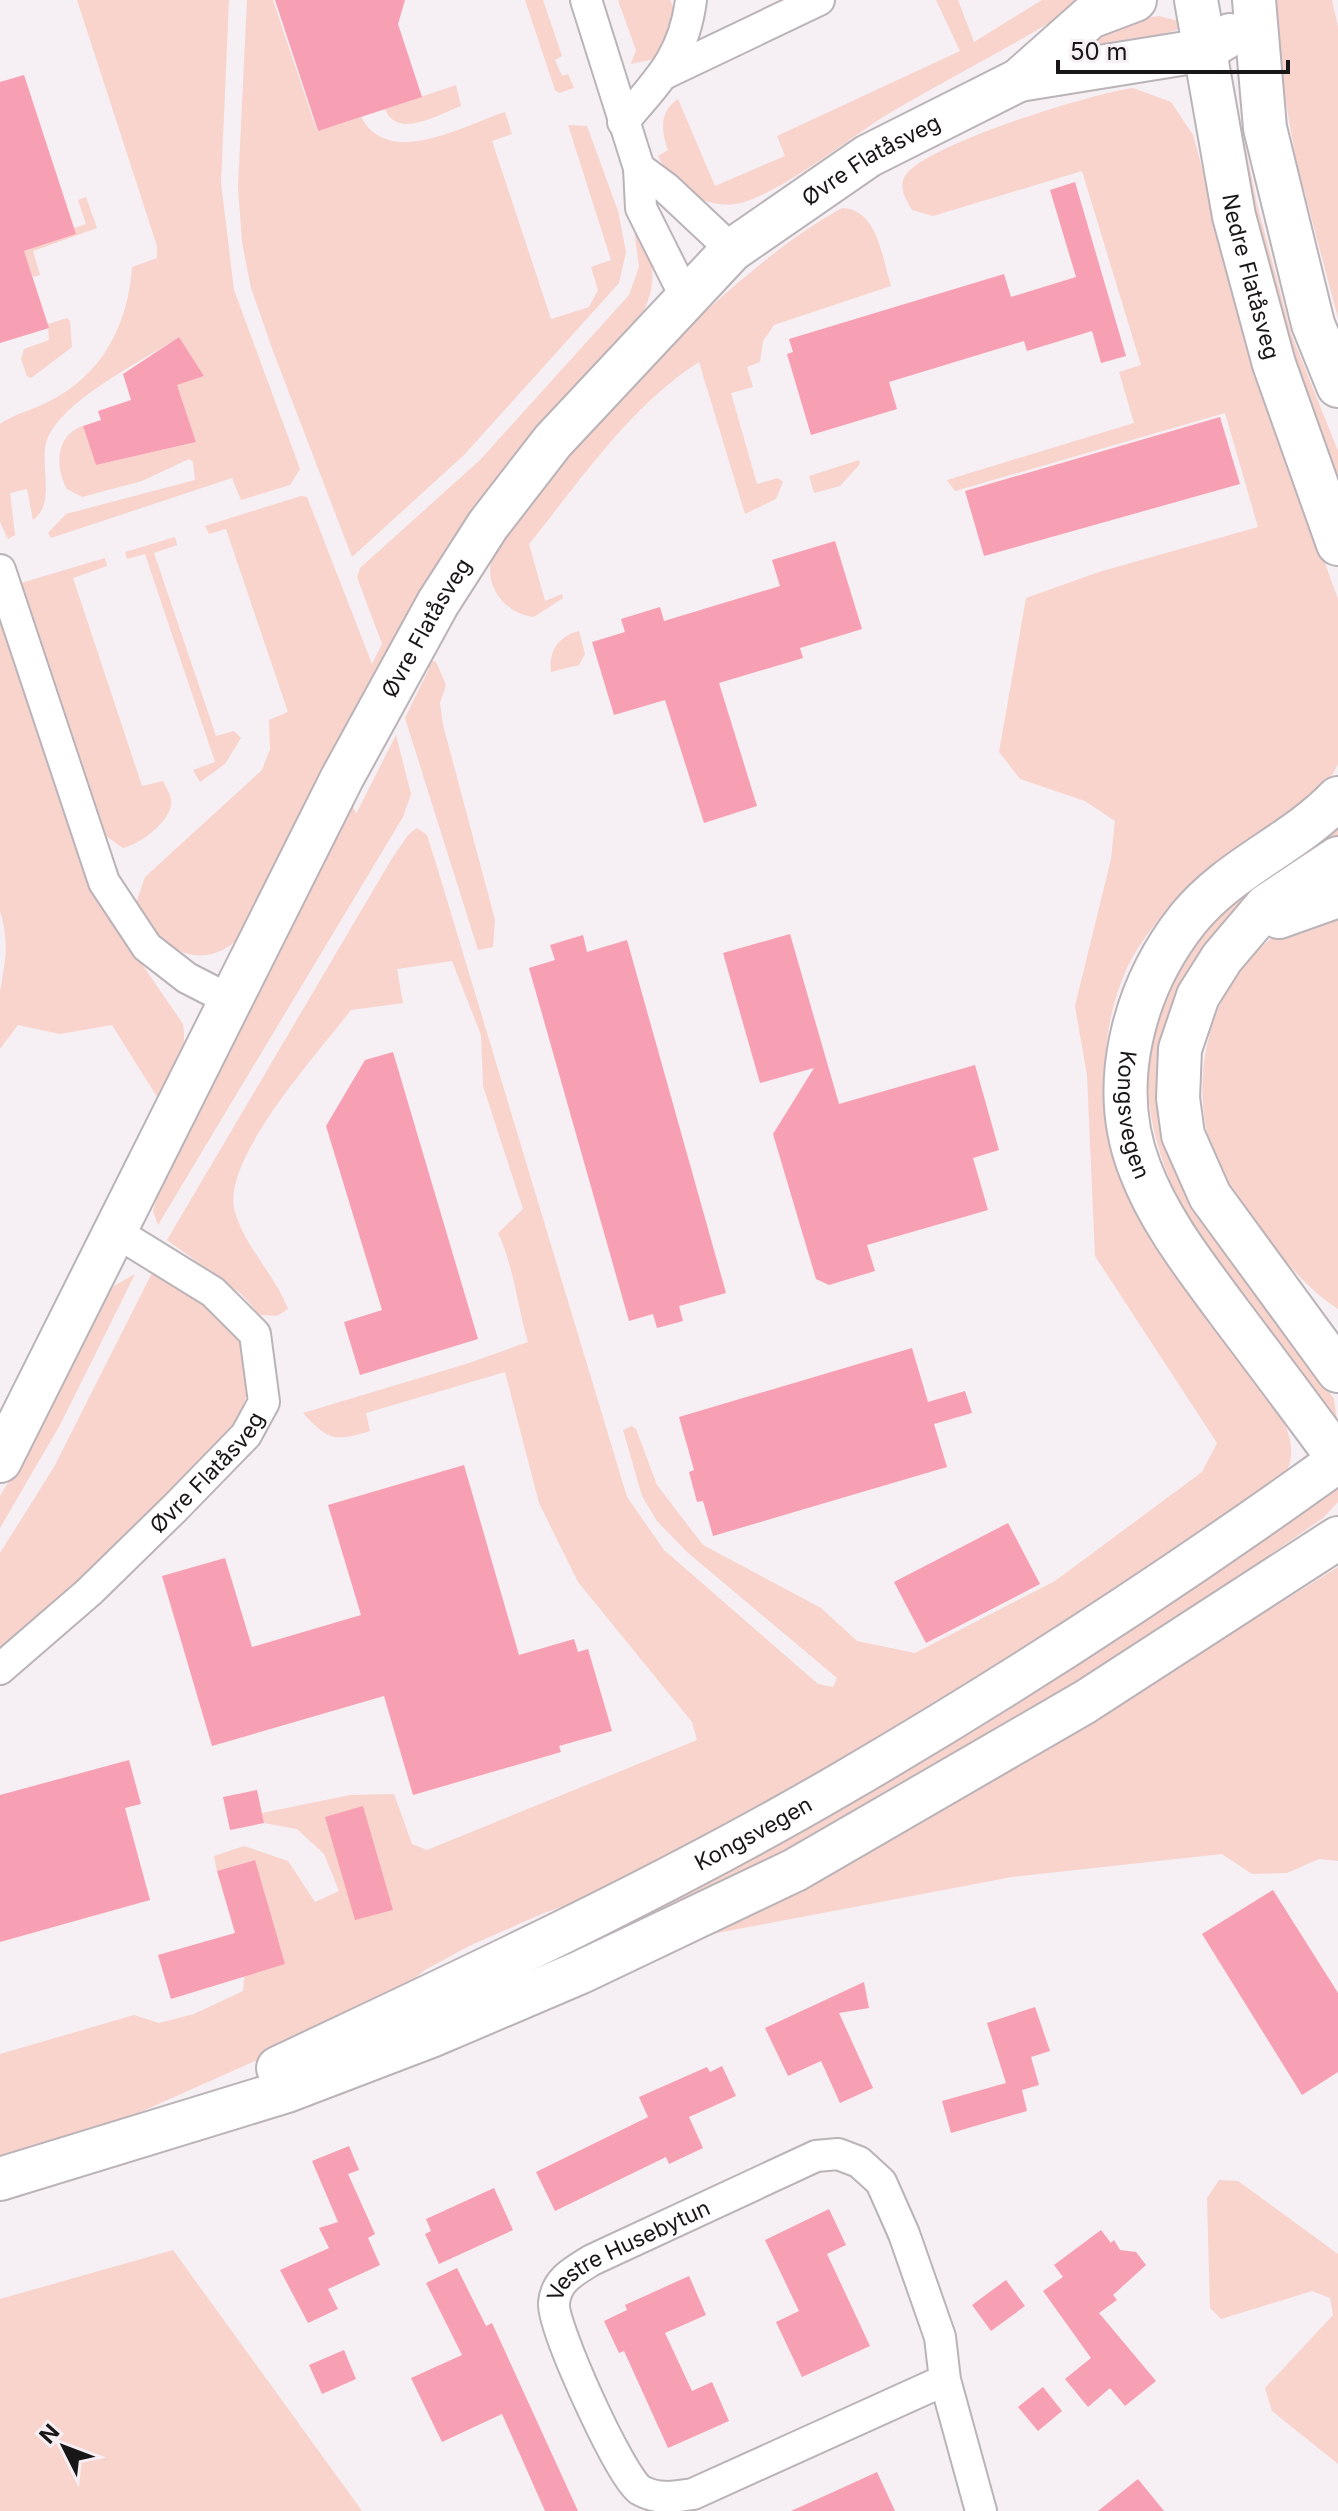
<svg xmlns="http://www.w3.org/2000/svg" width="1338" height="2511" viewBox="0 0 1338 2511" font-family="Inter,sans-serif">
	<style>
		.green { fill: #f8d4cd }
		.building { fill: #f8a0b3 }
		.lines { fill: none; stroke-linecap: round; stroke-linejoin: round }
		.street-casing { stroke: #bab3b8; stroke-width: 34 }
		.secondary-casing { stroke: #bab3b8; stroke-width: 46 }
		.street { stroke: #fff; stroke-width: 30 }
		.secondary { stroke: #fff; stroke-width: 42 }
		.labels { text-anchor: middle; stroke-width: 6; stroke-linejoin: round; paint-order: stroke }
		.street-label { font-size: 22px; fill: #191618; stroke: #f6eff3 }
	</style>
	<rect width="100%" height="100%" fill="#f6eff3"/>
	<g class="green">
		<path d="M77,0h152l-8,183 13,107 66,179 -10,16 -49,15 -9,-22 -181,60 -3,-5 18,-19 129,-34 -2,-18 -4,-3 -47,22 -60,16 -15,-8c-12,-21 -12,-54 16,-63l13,39 100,-23 -16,-48 -20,-4 44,-14 -25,-39c-37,24 -107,58 -129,96 -15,26 9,68 -17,87l-6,-31 -17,4 5,42 -7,4 -8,-17v-98c14,-10 30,-13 46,-21 55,-26 82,-77 86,-136l25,-9v-12z"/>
		<path d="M247,0h26l44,131 44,-14c28,52 101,9 144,-5l7,22 -20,7 59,178 38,-12 9,-17 -7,-23 20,-7 -43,-135 19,1 31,85 8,41 -7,31 -155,172 -112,102 -79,-206 -22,-63 -9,-46 -4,-55z"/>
		<polygon points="525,0 543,0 562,56 555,60 562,76 568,74 574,88 559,93 555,90"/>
		<polygon points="618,0 670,0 674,10 667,50 654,59 631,64 636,50"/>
		<path d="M936,0h22l16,42 68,-42h44c-63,41 -130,74 -195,112 -40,24 -115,86 -156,92 -34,5 -63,-20 -77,-48l10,-6c-7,-18 -9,-39 10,-51l37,87 70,-30 -8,-20 183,-85z"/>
		<polygon points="1268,0 1332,0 1338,27 1338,318 1296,160"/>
		<polygon points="1159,16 1179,21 1180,29 1062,62 1127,21"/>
		<polygon points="1222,62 1227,64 1232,81 1257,204 1292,336 1338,451 1338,495 1274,301"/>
		<path d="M456,85l5,21c-22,8 -64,34 -76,3z"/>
		<path d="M1133,88l38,14 22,33 73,266 72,198v165c-26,54 -98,73 -140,114 -26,26 -55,56 -71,90 -36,79 -26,178 14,252 14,27 35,51 52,75 29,39 58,79 87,118 13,28 17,46 -1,73l-247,167 -414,234 -74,26 -75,33 -44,24 -42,34 -274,122 -109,34v-106l134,-39 25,8 35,-9 49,-23 12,-131 -38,11 -3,-15 30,-10 44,15 27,41 24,-11 -15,-37 -27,-25 -33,-6 -2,-10 88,-18 44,-1 18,50 15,6 270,-110 -5,-18 -114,-140 -39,-79 -34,-131 -139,41 4,18c-36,11 -42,9 -67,-18l163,-49 62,-22c-11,-37 -14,-75 -30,-109l25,-24 -40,-123 -2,-51 -29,-74 -55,8 6,34 -52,7c-32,42 -132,151 -116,202 10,35 40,63 53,97l-11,7 -17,-1 -20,-22 -73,-53 224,-380 17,-25 9,-7 10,7 10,32 190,630 37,53 154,134 15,3 4,-9 -150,-126 -30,-31 -15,-25 -19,-66 9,-4 4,3 21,56 46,60 118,63 36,33 58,12 140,-72 147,-109 15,-29 -122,-187 -8,-181 -12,-69 36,-147 4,-38 -30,-20 -65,-22 -21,-27 27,-154 73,-26 159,-45 -33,-114 -270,78 -8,-11 187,-57 -15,-51 22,-7 -59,-194 -149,45 -21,-6c-6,-11 -14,-22 -7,-34 19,-31 188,-83 228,-88z"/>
		<polygon points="86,197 97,228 33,251 40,275 33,277 25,255 0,263 0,253 4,258 75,234 74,228 86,224 78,200"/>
		<path d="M631,207c17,43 33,65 10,110l-392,612c-45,48 -82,25 -114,-23l10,-29 117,-107 8,-21 -1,-29 19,-8 -62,-183 -17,5 -4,-8 96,-30 6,1 65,167 10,-20 -25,-67 3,-9 120,-108 149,-165 10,-28z"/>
		<path d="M842,208c36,1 40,50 49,78l-117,39 -11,16 -3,21 -13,5 6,20 -22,6 26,91 21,-6 5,4 -7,17 -31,15 -46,-152c-68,43 -119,119 -170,182l16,57 17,-7 1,4 -29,19c-33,-4 -54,-37 -39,-67 21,-41 57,-77 87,-110 40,-45 79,-89 123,-128 42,-38 88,-77 137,-104z"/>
		<polygon points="67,318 70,321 72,347 31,378 27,376 21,359 24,349 49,340 48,324"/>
		<polygon points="859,460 860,464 840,486 814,493 809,476"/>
		<polygon points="175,537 177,545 154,553 216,736 234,731 241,738 225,764 200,782 193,770 215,762 145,554 127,559 125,552"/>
		<path d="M105,558l2,8 -34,12 69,208 21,-5c2,5 7,12 8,18 3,21 -31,45 -48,49l-20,-14 -82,-251z"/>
		<path d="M0,608l87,266 13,29 83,121c5,30 -9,52 -22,79l-49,-78 -52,9 -42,-9 -18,24c0,-18 0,-39 0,-57 5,-32 10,-47 0,-81z"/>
		<path d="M579,631l6,23 -6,11 -28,7c-3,-21 8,-36 28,-41z"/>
		<polygon points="426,659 436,662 446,685 440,703 443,725 495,920 493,947 478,950 405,718 429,669"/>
		<polygon points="396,735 411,794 403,817 158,1225 153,1211 162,1181 352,803 356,814"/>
		<path d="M1338,825v13c-41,28 -87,55 -121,92 -23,24 -40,58 -49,90 -31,111 15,177 79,262 29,39 58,78 87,117l4,30c-101,-134 -273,-310 -144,-483 37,-50 94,-85 144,-121z"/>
		<path d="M1338,908v401c-32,-21 -53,-48 -76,-78 -18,-24 -38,-49 -49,-77 -28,-81 0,-187 79,-229 14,-8 31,-11 46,-17z"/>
		<path d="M153,1271c85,54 134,88 60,185l-213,200v-103l54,-86z"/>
		<polygon points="135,1274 61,1423 0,1528 0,1496 27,1452 98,1309 114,1286"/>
		<polygon points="1338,1473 1338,1502 1323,1518 1208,1598 1044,1701 880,1794 768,1873 633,1940 474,1989"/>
		<polygon points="1338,1567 1338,1861 1319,1859 1287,1873 1252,1874 1222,1854 1012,1877 712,1934 1013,1769"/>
		<polygon points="1219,2180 1238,2181 1338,2254 1338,2464 1272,2411 1265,2388 1333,2315 1330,2298 1312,2291 1221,2319 1210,2308 1207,2198"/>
		<polygon points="173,2250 362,2511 0,2511 0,2299"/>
	</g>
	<g class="building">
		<polygon points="275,0 405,0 398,24 422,97 318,131"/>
		<polygon points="24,75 76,234 24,251 49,328 0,343 0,82"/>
		<polygon points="1075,182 1126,356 1101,363 1092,331 1027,351 1024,341 889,382 897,409 811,435 787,354 793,352 789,339 1004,274 1011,297 1076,277 1050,190"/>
		<polygon points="179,337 204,376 177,385 196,442 96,465 83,426 101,420 98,411 131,400 123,374"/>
		<polygon points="1220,417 1240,484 984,556 965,491"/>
		<polygon points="835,541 862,629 800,648 803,658 719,683 757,806 704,823 665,700 614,715 592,642 625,632 621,619 660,607 664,621 780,586 772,560"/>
		<polygon points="790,934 839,1104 975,1065 999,1150 973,1158 988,1210 867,1245 875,1271 829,1285 816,1279 773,1134 814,1068 760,1083 723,953"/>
		<polygon points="583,935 587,952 627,940 726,1293 679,1306 683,1321 657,1328 653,1314 629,1321 529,968 555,960 550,945"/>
		<polygon points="393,1052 478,1339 360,1375 344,1322 382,1310 326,1126 365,1060"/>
		<polygon points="912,1348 928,1402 965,1391 972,1413 934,1424 947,1467 713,1536 703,1501 697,1502 689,1472 694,1470 679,1417"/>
		<polygon points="464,1465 519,1655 574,1639 578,1652 588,1649 612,1731 559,1746 561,1752 413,1795 384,1696 212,1746 162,1576 225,1558 252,1647 361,1615 328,1505"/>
		<polygon points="1008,1523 1040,1584 926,1643 894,1582"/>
		<polygon points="129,1760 141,1804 125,1808 150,1900 0,1942 0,1795"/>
		<polygon points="257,1790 264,1823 230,1830 223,1797"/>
		<polygon points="363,1806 393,1910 355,1920 325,1817"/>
		<polygon points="255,1860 285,1964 171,1999 158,1955 235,1933 217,1871"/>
		<polygon points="1273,1890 1338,1993 1338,2072 1302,2095 1202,1934"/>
		<polygon points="864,1982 869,2008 839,2013 873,2088 840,2103 821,2061 788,2076 765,2028"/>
		<polygon points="1035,2007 1050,2051 1031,2057 1039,2085 1022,2090 1027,2111 951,2133 942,2101 1006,2083 987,2023"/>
		<polygon points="722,2066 736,2096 689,2117 703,2148 669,2164 666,2157 555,2211 536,2172 648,2117 639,2097 707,2067 710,2072"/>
		<polygon points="349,2146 359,2170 348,2174 375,2234 368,2238 380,2265 328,2289 338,2309 308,2323 280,2270 329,2248 319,2228 338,2222 312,2161"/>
		<polygon points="494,2188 513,2230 439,2264 425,2234 431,2231 426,2219"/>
		<polygon points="829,2209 846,2245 827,2254 870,2346 802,2377 776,2322 799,2311 765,2240"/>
		<polygon points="1101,2230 1111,2243 1114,2240 1120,2250 1136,2252 1146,2265 1113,2295 1117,2300 1099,2313 1156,2381 1125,2406 1110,2388 1088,2407 1065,2379 1091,2358 1043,2291 1063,2277 1054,2265"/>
		<polygon points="457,2268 486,2326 492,2323 578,2511 545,2511 502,2414 442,2442 424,2405 411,2378 462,2355 426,2283"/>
		<polygon points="689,2276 706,2315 665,2333 692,2391 712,2382 729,2421 668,2448 624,2351 619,2353 604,2321 627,2310 625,2305"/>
		<polygon points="1006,2280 1025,2306 991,2331 972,2305"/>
		<polygon points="344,2350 356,2379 322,2394 309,2365"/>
		<polygon points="1043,2387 1062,2411 1038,2431 1018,2407"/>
		<polygon points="877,2472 895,2511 791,2511 842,2488"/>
		<polygon points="1138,2479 1164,2511 1098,2511"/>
	</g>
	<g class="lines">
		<defs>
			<g id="street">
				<polyline points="586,0 639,168 641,208 685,296"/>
				<polyline points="664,74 819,0"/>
				<path d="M623,122c36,-42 61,-66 68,-122"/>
				<polyline points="639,168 666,188 732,250"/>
				<polyline points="0,570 104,882 147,947 187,978 232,1001"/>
				<path id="s1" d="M0,1669l89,-77 86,-84 71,-73 18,-33 -9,-68 -42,-42 -97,-60"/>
				<path id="s2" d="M945,2380l-252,114c-19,3 -35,6 -53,-4 -19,-12 -88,-163 -86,-187 2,-23 20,-32 38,-43l224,-104 22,-2 21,8 22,20 23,52 36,103 5,43 36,131"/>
			</g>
			<g id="secondary">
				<path id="s3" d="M1196,0l38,216 40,148 64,180"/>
				<polyline points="1254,0 1265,128 1313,324 1338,386"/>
				<polyline points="1019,80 1205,50 1230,35"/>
				<path id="s4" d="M1338,798c-45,47 -108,69 -150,121 -54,68 -81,166 -48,250 20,53 56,98 89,143 37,49 73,97 109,146"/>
				<polyline points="1338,858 1266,906 1222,958 1198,996 1180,1049 1178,1098 1183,1135 1210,1196 1338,1371"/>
				<polyline points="1279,917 1338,896"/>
				<path id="s5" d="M0,1461l342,-683 96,-175 50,-78 65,-84 179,-191 136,-94 151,-76 71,-63 45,-17"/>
				<path id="s6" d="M278,2068c190,-90 384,-179 565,-285 170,-99 335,-207 495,-322"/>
				<polyline points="0,2179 287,2091 431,2036 581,1972 795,1870 1085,1702 1338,1538"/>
			</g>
		</defs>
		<use href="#street" class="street-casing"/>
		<use href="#secondary" class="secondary-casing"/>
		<use href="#street" class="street"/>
		<use href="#secondary" class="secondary"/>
	</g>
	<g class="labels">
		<g class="street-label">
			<text dy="8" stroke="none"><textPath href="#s5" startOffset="1590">Øvre Flatåsveg</textPath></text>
			<text dy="8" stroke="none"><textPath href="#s3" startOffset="282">Nedre Flatåsveg</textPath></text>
			<text dy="8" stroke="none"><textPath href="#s5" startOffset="936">Øvre Flatåsveg</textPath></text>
			<text dy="8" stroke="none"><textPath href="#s4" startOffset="404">Kongsvegen</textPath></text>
			<text dy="8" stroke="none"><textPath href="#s1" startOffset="286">Øvre Flatåsveg</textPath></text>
			<text dy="8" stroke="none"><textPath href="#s6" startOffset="530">Kongsvegen</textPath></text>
			<text dy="8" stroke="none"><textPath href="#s2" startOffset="634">Vestre Husebytun</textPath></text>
		</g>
	</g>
	<g transform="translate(64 2447) rotate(312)" stroke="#f6eff3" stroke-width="6" paint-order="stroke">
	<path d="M0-6L14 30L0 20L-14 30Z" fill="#191618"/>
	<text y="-12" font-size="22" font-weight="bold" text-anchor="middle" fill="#191618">N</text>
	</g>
	<path d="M1058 60v12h230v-12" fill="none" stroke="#191618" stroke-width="4"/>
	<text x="1070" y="60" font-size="24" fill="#191618" stroke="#f6eff3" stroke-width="6" paint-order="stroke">50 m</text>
</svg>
